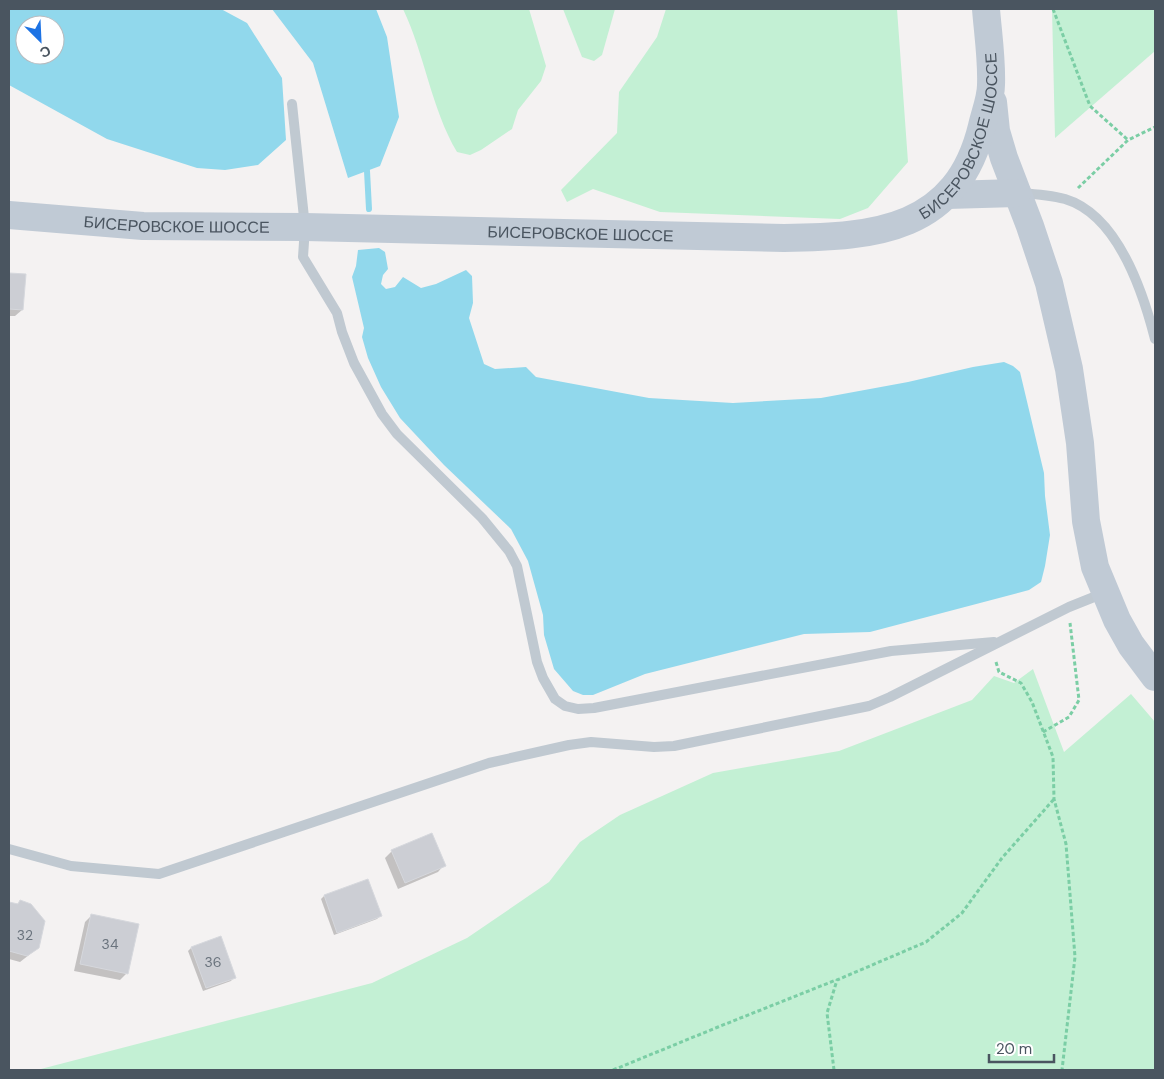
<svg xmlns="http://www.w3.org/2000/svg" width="1164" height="1079" viewBox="0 0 1164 1079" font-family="'DM Sans',sans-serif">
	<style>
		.green { fill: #c3f0d4 }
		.water { fill: #91d8ec; fill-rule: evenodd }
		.shadow { fill: #0003 }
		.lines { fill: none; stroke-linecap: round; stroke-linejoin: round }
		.stream { stroke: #91d8ec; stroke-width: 6 }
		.building { fill: #ccced4; stroke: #d6d8dd }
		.path { stroke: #7bcea5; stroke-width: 3; stroke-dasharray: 4 2.5; stroke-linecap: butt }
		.lane { stroke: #c0c9d1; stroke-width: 10 }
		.secondary { stroke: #c0cad5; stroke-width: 28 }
		.labels { text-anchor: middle; stroke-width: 5; stroke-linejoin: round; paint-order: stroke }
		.number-label { font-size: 14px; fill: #6a737d }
		.street-label { font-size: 16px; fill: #4a5560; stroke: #fff }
	</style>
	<rect width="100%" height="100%" fill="#f4f2f2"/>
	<g class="green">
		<path d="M403,9h126l17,57 -5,15 -23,29 -6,19 -31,21 -11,5 -13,-3c-26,-44 -32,-97 -54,-143z"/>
		<polygon points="563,9 615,9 602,55 594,61 582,57"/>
		<polygon points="666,9 897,9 908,162 868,208 840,219 660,212 593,189 567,202 561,190 617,133 619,92 657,37"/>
		<polygon points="1052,9 1155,9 1155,51 1055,138"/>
		<polygon points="1033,669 1064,752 1131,694 1155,722 1155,1070 37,1070 372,983 467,938 549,882 580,842 620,815 713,773 839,751 972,700 994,676 1014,683"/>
	</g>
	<g class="water">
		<path d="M9,9h212l26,14 35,55 4,62 -28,25 -33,5 -28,-2 -90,-29 -98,-54zM25,25h30v30h-30z"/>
		<polygon points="272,9 376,9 387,37 399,117 380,166 348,178 313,63"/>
		<polygon points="379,248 385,252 388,269 383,275 381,284 386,289 395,287 403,277 421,288 436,284 466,270 472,276 473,303 469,318 484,364 495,369 526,367 536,377 649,398 733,403 821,398 908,382 973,367 1004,362 1013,366 1020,372 1044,473 1045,496 1050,535 1045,566 1041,582 1029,590 870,632 804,634 645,674 593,695 583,695 573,691 554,669 544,635 543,615 528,561 511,529 444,465 400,418 381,387 368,358 362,337 364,328 352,277 356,266 358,250"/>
	</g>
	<g class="shadow">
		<polygon points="9,274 24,275 22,310 15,316 9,316"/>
		<polygon points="392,851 444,865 438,872 398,889 385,858"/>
		<polygon points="324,896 380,916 377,919 334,935 321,899"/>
		<polygon points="21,901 38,948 20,962 9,959 9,903 16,905"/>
		<polygon points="91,916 127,973 120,980 74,971 85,922"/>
		<polygon points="191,948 234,977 231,981 203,991 188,951"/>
	</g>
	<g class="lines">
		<polyline class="stream" points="367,171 369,209"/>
	</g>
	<g class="building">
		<polygon points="9,273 26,274 23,310 9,309"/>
		<polygon points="432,833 446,866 405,883 391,850"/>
		<polygon points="368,879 382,916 337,933 324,895"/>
		<polygon points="20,900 31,904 45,921 39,948 27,956 9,951 9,902 18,904"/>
		<polygon points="91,914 139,924 128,974 80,964"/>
		<polygon points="221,936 236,978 206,988 191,947"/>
	</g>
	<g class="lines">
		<g class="path">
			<polyline points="1053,9 1090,106 1128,140"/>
			<polyline points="1078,188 1128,140 1155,127"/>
			<polyline points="996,662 999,672 1021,683 1032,702 1053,757 1054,799 1066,844 1075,957 1062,1070"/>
			<polyline points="1043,732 1069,717 1079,700 1070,623"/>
			<polyline points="613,1070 718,1027 836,980"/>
			<polyline points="834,1070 827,1013 837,980 926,942 962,913 1002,858 1054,799"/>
		</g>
		<g class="lane">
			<polyline points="292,104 305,227 303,257 337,313 342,332 354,363 382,414 397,434 482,518 509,551 517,566 537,662 543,678 555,699 565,706 578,709 594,708 891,651 994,642"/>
			<path d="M1020,193c15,1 30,2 45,6 53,16 78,93 90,140"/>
			<polyline points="9,849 71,866 159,874 489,763 569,745 591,742 654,747 674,746 869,706 890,697 1069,607 1104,593"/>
		</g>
		<g class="secondary">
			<polyline points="993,102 996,131 1004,158 1030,226 1049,283 1069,369 1080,443 1086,521 1095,567 1117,620 1131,645 1155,677"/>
			<polyline points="947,195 1017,193"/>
			<path id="s1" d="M9,215l134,11 162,1 479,11c92,-1 173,-8 198,-112 3,-13 9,-28 9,-41 1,-25 -3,-51 -5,-76"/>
		</g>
	</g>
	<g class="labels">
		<g class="number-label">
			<text x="25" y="940">32</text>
			<text x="110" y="949">34</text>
			<text x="213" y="967">36</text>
		</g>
		<g class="street-label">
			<text dy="6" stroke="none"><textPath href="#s1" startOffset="1008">БИСЕРОВСКОЕ ШОССЕ</textPath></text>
			<text dy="6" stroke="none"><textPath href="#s1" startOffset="168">БИСЕРОВСКОЕ ШОССЕ</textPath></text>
			<text dy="6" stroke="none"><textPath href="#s1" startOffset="572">БИСЕРОВСКОЕ ШОССЕ</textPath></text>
		</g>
	</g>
	<rect width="1164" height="1079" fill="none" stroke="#4a5560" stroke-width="20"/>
	<g transform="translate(40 40) rotate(156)"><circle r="24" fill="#ffffff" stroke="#b7bbbf"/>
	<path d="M0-4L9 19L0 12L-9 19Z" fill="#1d73e4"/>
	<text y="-8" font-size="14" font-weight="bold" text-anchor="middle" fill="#4a5560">С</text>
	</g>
	<path d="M989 1054v8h65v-8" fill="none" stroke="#4a5560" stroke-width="2.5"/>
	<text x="996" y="1054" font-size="15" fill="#4a5560" stroke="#ffffff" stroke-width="4" paint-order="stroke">20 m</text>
</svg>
